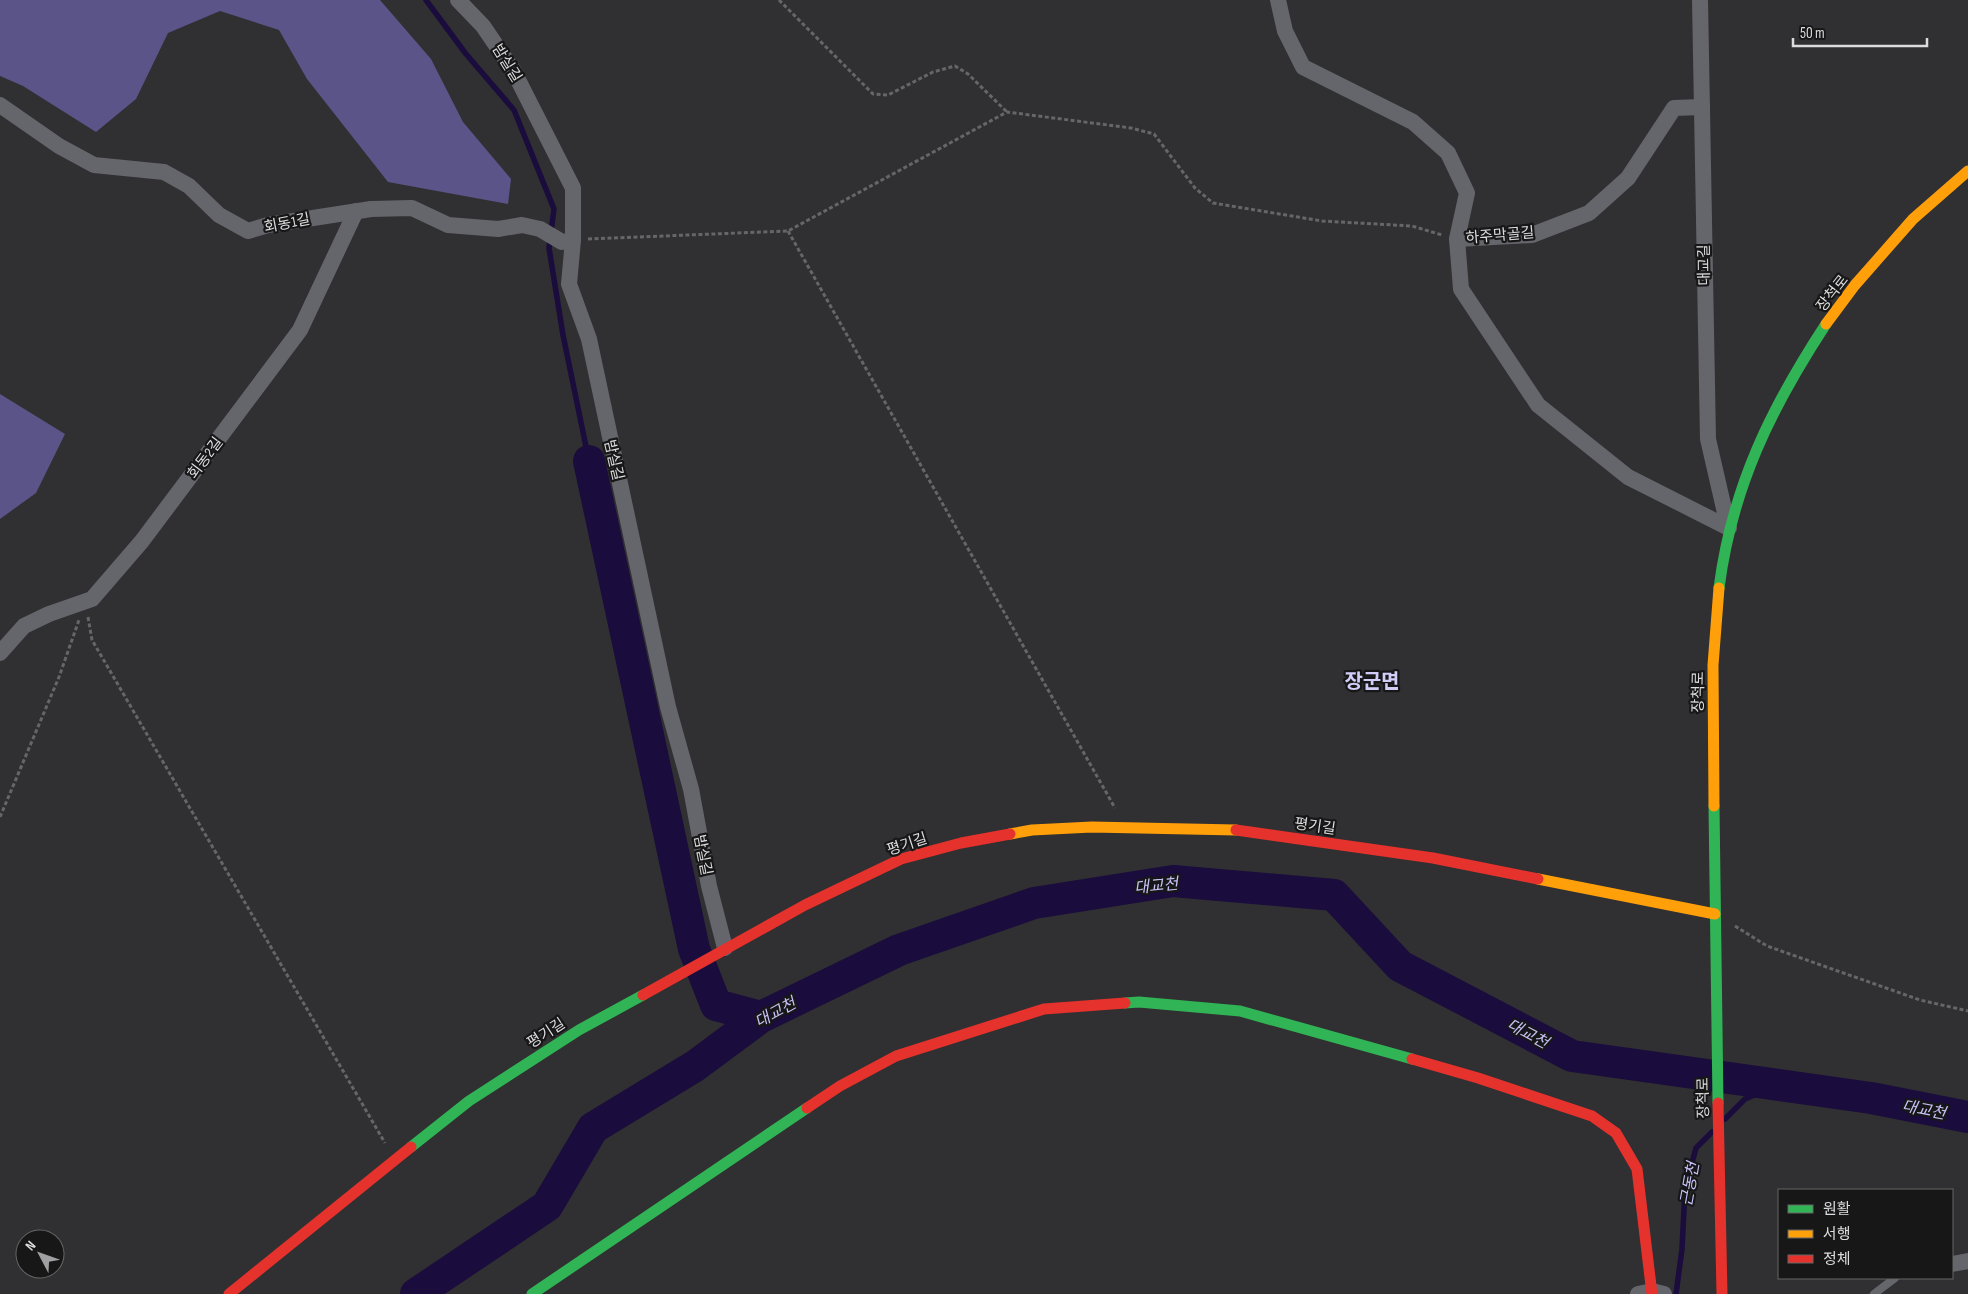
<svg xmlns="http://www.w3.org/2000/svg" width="1968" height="1294" viewBox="0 0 1968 1294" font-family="'Sofia Sans Condensed','Noto Sans KR',sans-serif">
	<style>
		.forest { fill: #5b5488 }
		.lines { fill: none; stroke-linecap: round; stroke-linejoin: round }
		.stream { stroke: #1a0c3c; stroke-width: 5.5 }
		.river { stroke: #1a0c3c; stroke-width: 32 }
		.path { stroke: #666569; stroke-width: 3; stroke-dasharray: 4 2.5; stroke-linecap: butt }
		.lane { stroke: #65656c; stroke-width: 8 }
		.street { stroke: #65656c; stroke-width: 16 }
		.fast { stroke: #30b455; stroke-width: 11 }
		.slow { stroke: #ff9f0a; stroke-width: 11 }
		.jam { stroke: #e5322d; stroke-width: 11 }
		.labels { text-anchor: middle; stroke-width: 4.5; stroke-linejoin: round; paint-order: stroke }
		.street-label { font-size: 15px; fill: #dcdcde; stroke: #171718 }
		.water-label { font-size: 16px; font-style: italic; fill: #c7c2f7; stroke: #171718 }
		.district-label { font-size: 20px; font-weight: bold; fill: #d0cdf8; stroke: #171718 }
	</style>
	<rect width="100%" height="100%" fill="#302f31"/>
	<g class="forest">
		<polygon points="0,0 380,0 431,59 463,122 511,179 508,204 388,182 307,79 279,30 220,11 168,33 136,99 96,132 23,86 0,76"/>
		<polygon points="0,394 65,434 36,493 0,519"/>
	</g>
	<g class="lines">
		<g class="stream">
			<polyline points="426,0 466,54 514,110 554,209 549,248 563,335 589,461"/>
			<polyline points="1725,1119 1745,1099 1778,1085"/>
			<polyline points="1676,1294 1682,1249 1685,1189 1696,1148 1712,1132"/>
		</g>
		<g class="river">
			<polyline points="589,461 694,949 716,1005 761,1017"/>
			<polyline points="416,1294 547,1206 593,1128 695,1066 761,1017 899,950 1034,903 1173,881 1334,895 1400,966 1572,1056 1871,1098 1968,1117"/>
		</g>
		<g class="path">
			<polyline points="779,0 873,94 888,95 933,72 955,66 968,74 1007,112"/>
			<polyline points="788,231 1115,808"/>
			<polyline points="588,239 788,231 1007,112 1131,128 1154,134 1195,188 1213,203 1322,221 1412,226 1442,235"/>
			<polyline points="88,617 92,640 385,1143"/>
			<polyline points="0,817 59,677 79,620"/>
			<polyline points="1735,926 1767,946 1920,1000 1968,1011"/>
		</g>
		<polyline class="lane" points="1874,1294 1895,1278"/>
		<g class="street">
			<polyline points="458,0 483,26 513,70 573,188 573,240 569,284 589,339 668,707 691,789 709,886 725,948"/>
			<polyline points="1278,0 1285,31 1303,67 1413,122 1448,153 1467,193 1457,239 1532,235 1589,213 1628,178 1674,108 1702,107"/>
			<polyline points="1700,0 1708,439 1728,526"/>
			<polyline points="0,105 59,146 94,165 164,172 189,186 219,215 248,231 268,225 371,209 412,208 448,225 498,229 522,225 540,229 562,242 573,240"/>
			<polyline points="1457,239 1461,289 1538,405 1628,477 1729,528"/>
			<polyline points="0,653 24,626 49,614 92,599 142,541 300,330 356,211"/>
			<polyline points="1952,1264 1968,1261"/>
			<polyline points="1638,1294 1652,1291 1664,1294"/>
		</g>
		<g class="fast">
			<path d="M1719,588c13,-101 52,-180 107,-264"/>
			<polyline points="1714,806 1718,1103"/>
			<polyline points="1125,1003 1139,1002 1240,1011 1412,1059"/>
			<polyline points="411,1147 469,1101 579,1030 643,995"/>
			<polyline points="532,1294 807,1108"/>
		</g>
		<g class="slow">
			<polyline points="1826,324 1855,285 1913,219 1968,171"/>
			<polyline points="1714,806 1713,665 1719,588"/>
			<polyline points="1010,834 1032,830 1092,827 1236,830"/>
			<polyline points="1538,879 1715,914"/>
		</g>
		<g class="jam">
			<polyline points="1236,830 1433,858 1538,879"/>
			<polyline points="643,995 805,905 901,859 961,843 1010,834"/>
			<polyline points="1412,1059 1478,1078 1592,1116 1616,1133 1637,1169 1652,1294"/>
			<polyline points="1718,1103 1722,1294"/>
			<polyline points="807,1108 840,1086 896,1056 1044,1009 1125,1003"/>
			<polyline points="229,1294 411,1147"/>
		</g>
	</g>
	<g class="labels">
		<g class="street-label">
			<text transform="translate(507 63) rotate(58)" y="5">밤실길</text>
			<text transform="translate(287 223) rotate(-11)" y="5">회동1길</text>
			<text transform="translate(1500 235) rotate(-5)" y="5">하주막골길</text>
			<text transform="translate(1704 265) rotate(-91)" y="5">대교길</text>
			<text transform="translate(1832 293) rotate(-52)" y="5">장척로</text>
			<text transform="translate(205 458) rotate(-53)" y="5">회동2길</text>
			<text transform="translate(614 460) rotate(77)" y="5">밤실길</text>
			<text transform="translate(1698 692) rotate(-89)" y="5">장척로</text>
			<text transform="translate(1315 826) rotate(8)" y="5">평기길</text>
			<text transform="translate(907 844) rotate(-18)" y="5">평기길</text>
			<text transform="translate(703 855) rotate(79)" y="5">밤실길</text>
			<text transform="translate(546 1033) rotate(-33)" y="5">평기길</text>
			<text transform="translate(1703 1098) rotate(-91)" y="5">장척로</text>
		</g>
		<g class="water-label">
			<text transform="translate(1156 885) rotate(-6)" y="6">대교천</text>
			<text transform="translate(775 1012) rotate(-29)" y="6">대교천</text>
			<text transform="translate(1528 1033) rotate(28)" y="6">대교천</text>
			<text transform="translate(1924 1109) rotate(11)" y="6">대교천</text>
			<text transform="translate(1689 1184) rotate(-80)" y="6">근동천</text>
		</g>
		<g class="district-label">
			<text x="1372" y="688">장군면</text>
		</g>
	</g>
	<rect x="1778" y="1189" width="175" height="90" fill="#171718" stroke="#666667"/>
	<rect x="1788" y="1205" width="25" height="8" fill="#30b455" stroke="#666667"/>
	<text x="1823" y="1214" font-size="15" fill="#dcdcde">원활</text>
	<rect x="1788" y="1230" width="25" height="8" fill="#ff9f0a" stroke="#666667"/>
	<text x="1823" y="1239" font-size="15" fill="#dcdcde">서행</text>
	<rect x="1788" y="1255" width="25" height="8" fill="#e5322d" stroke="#666667"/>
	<text x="1823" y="1264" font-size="15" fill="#dcdcde">정체</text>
	<g transform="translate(40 1254) rotate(311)"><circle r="24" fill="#171718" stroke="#666667"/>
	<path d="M0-4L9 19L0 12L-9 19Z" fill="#a09fa1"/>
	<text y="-8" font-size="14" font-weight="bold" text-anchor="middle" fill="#dcdcde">N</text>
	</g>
	<path d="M1793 38v8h134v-8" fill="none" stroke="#dcdcde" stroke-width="2.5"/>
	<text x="1800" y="38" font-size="15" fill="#dcdcde" stroke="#171718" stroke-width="4" paint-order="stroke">50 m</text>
</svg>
